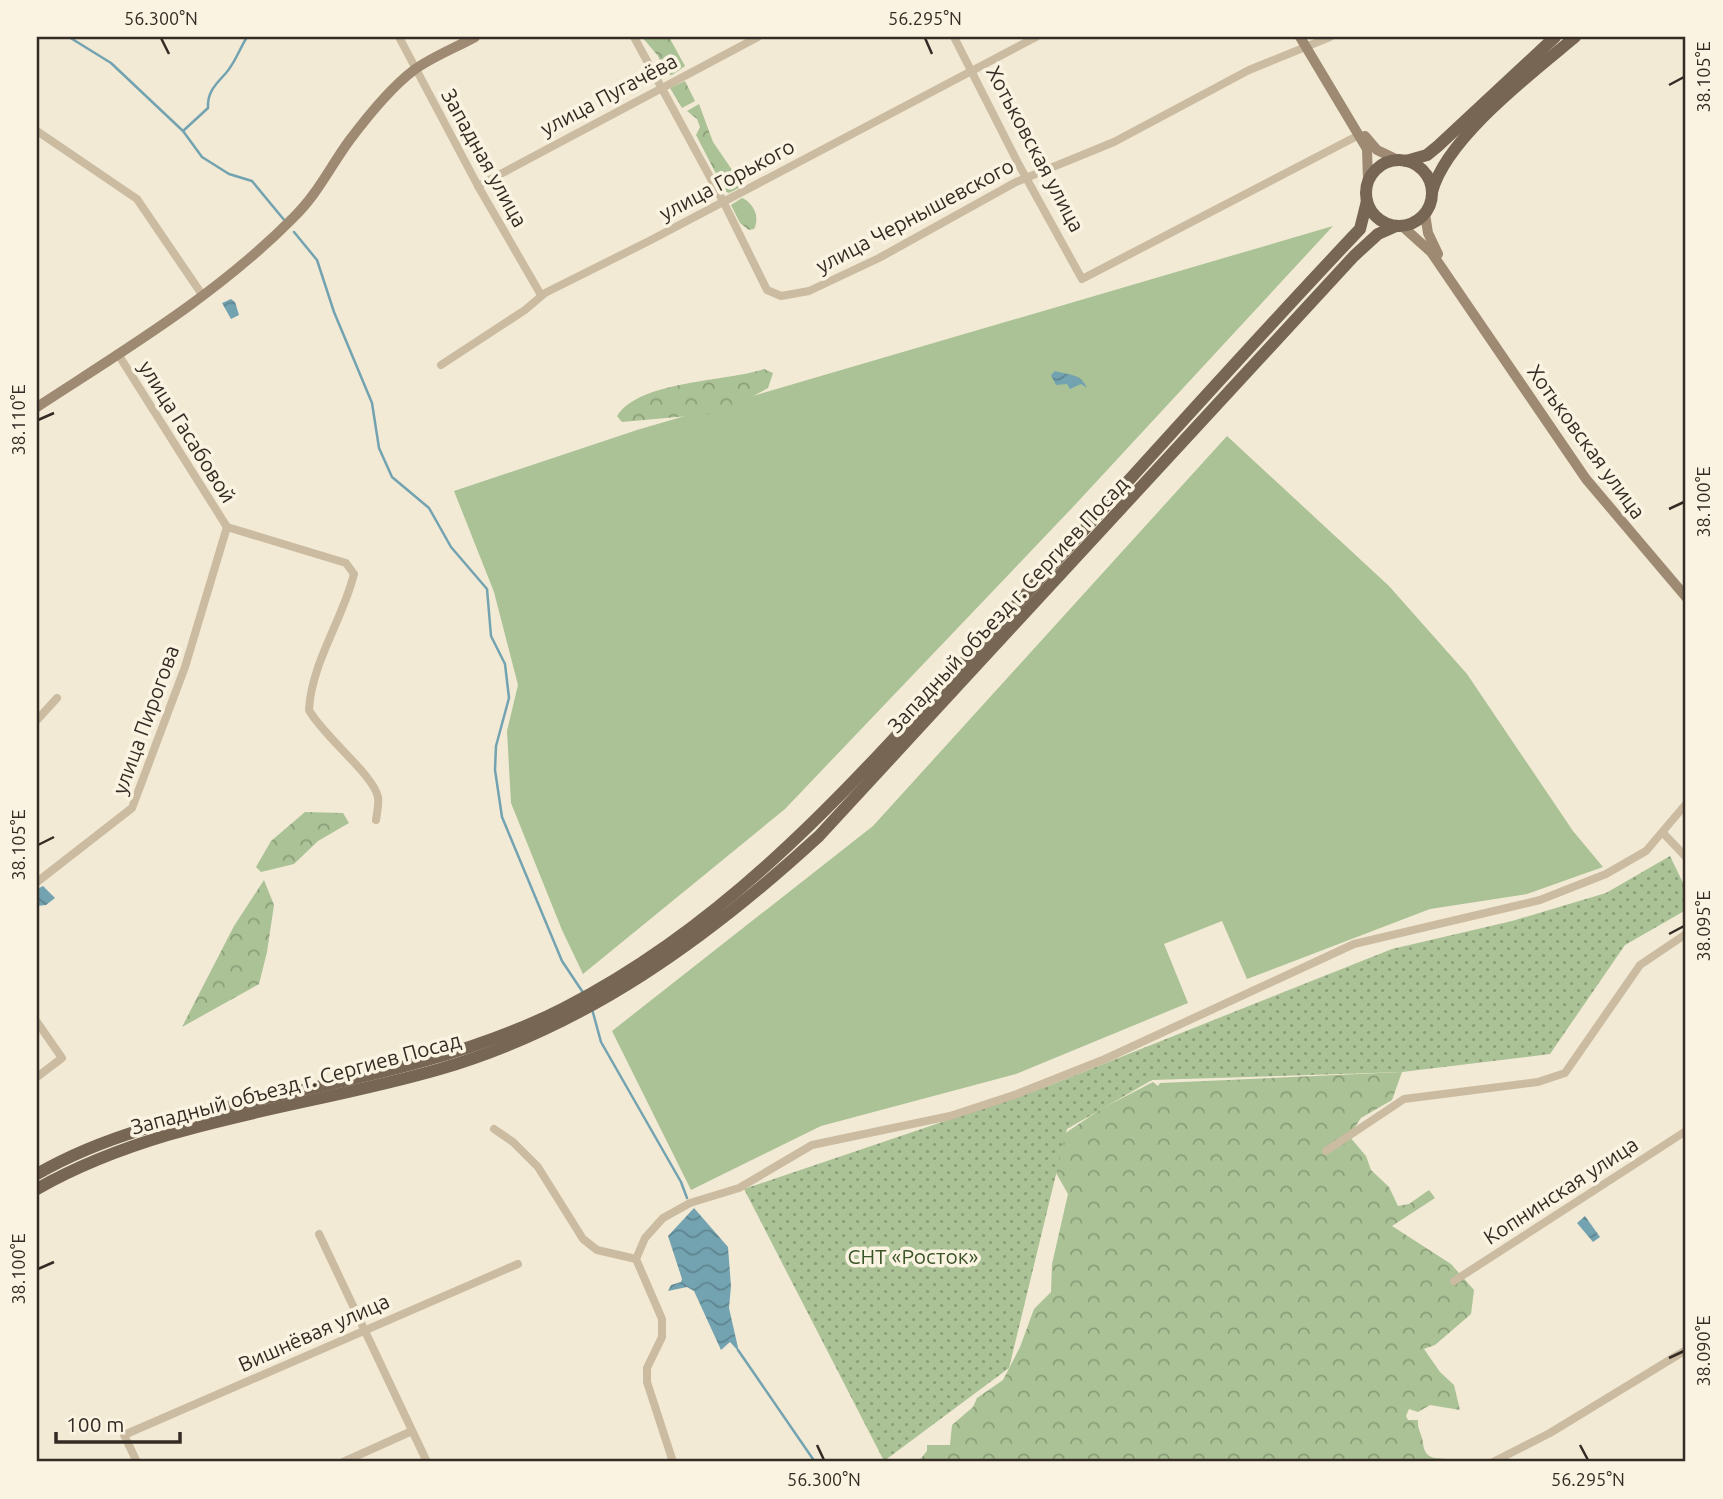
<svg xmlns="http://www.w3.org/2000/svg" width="1723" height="1499" viewBox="0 0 1723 1499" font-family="Ubuntu,sans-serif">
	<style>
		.grass { fill: #aac295 }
		.forest { fill: url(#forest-crowns) }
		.garden { fill: url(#garden-dots) }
		.water { fill: url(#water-waves) }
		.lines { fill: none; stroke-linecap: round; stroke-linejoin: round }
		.stream { stroke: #73a3b1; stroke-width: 2.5 }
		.street { stroke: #cabba1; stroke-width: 8 }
		.secondary { stroke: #9e8a72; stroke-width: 10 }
		.primary { stroke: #776654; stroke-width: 12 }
		.ticks { fill: none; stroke: #342c24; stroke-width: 2.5 }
		.labels { text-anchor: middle; stroke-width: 7; stroke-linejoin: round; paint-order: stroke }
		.street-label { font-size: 21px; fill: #342c24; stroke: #faf3e1 }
		.park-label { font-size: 21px; fill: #3b5427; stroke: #faf3e1 }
		.neatline { fill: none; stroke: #342c24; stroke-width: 2.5 }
		.ticks-label { font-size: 18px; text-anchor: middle; fill: #342c24 }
	</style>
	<defs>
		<pattern id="forest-crowns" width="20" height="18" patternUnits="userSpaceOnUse" patternTransform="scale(1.75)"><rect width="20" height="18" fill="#aac295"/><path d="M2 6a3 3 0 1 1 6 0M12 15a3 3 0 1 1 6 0" fill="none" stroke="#8b9e79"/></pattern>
		<pattern id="garden-dots" width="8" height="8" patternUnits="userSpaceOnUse" patternTransform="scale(1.75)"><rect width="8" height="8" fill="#aac295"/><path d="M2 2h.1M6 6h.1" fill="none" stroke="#8b9e79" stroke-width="1.8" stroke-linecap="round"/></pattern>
		<pattern id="water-waves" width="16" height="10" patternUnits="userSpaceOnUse" patternTransform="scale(1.75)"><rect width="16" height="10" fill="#73a3b1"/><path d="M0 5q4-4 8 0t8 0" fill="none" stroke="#5f8590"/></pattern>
	</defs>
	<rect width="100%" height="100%" fill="#f2ead5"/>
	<g class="grass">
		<polygon points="1333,226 1072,508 785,809 583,974 562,930 511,803 507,731 518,685 494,592 454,491 637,430"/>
		<polygon points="1227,436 1389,586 1467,674 1573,831 1603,867 1527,894 1430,909 1247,979 1222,921 1164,944 1188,1003 1016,1074 821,1126 691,1190 612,1031 873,826"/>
	</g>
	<g class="forest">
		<polygon points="642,37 669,37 685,66 672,75 666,74 658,56"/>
		<polygon points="685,81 695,101 682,108 670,88"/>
		<polygon points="699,104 713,142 739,180 741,187 729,193 725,191 696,135 700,127 697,119 687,111"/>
		<path d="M742,198c12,5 18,20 12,31l-5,1 -9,-7 -9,-18z"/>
		<path d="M764,369l9,4 -5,15 -47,25 -99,9 -5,-6c23,-36 109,-34 147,-47z"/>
		<polygon points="305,812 343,813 349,823 318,841 294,864 261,872 256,867 271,841"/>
		<polygon points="264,880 274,905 267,952 259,984 182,1027 234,926"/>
		<path d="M1402,1072l-10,28 -31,18 -12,18 17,20 5,14 18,17 9,19 11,-2 20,-14 6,8 -43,28 59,38 23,26 -3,24 -36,31 -11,4 16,23 14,13 6,25 -30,-5 -12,7 -9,-3 -3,7 2,4h10c-1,9 4,14 5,23 2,23 22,11 35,19h-540l9,-11v-6h23l2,-20 21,-18 4,-9 26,-18 17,-33 14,-38 17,-17 1,-28 16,-70 -12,-21 7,-37 4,-4 34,-23 52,-27 5,4 2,-3z"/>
	</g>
	<polygon class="garden" points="1670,856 1686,889 1686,910 1625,945 1550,1054 1402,1072 1152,1080 1067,1129 1009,1368 884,1461 744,1189 1048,1086 1392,949 1512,921 1606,893"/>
	<g class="water">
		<polygon points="231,299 235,302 239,315 231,319 222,303"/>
		<path d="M1055,371c13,4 26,2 32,17l-6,-4 -11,5 -3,-5 -11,1 -5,-10z"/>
		<polygon points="43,886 55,898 46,905 37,906 37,889"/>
		<polygon points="694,1208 728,1247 731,1286 729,1308 739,1352 730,1342 721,1350 694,1291 687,1287 668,1291 671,1285 681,1282 682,1279 668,1236"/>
		<polygon points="1585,1216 1600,1237 1593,1242 1577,1223"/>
	</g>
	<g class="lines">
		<g class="stream">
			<polyline points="69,37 111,63 183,131 202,157 229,174 252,181 285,221"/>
			<path d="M183,131l25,-23c-1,-16 8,-24 18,-35 9,-10 14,-25 21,-36"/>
			<polyline points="294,232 317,260 334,312 372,403 379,448 392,477 429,508 451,547 487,589 491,636 505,664 509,698 496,746 495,770 502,817 562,961 584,994"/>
			<polyline points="592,1009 601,1042 681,1182 687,1198"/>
			<polyline points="738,1350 815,1462"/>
		</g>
		<g class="street">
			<polyline points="399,37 478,186 541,295"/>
			<polyline points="634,37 723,201 767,290 781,296 809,291 879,258 1016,182 1114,142 1249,70 1330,37"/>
			<polyline points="954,37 1019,165 1082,279 1359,135"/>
			<polyline points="37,131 137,199 203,296"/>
			<polyline points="478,186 758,37"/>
			<polyline points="118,354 227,527"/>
			<polyline points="441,365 525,310 545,293 649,241 1036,37"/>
			<path d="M227,527l119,36 8,11c-11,45 -43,90 -45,136 14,26 64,64 69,87 1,7 -1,16 -2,23"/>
			<polyline points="37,720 57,698"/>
			<polyline points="1664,834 1686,857"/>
			<polyline points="37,882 132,808 185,667 227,527"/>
			<polyline points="37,1022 62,1058 37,1077"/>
			<polyline points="494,1129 513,1142 538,1167 583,1239 597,1250 636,1259"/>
			<polyline points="1326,1151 1404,1099 1538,1082 1565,1073 1640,965 1686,934"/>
			<polyline points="319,1234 427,1462"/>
			<polyline points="1454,1281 1686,1131"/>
			<polyline points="137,1462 124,1435 518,1264"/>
			<polyline points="343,1462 412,1431"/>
			<polyline points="673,1462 647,1382 647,1368 662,1337 662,1319 636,1259 645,1238 663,1218 690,1203 739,1188 812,1145 950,1116 1017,1094 1105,1059 1354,944 1540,900 1606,874 1646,851 1686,804"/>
			<polyline points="1493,1462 1550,1433 1686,1350"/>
		</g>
		<g class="secondary">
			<polyline points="1300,37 1367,149 1368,180"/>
			<polyline points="1365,136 1377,150 1398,160"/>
			<polyline points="1425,214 1428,233 1438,254"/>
			<polyline points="1402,226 1431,252 1586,479 1686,597"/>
			<path d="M37,407c89,-58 181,-113 256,-189 24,-23 37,-51 56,-77 18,-24 41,-53 65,-71 18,-13 41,-22 61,-33"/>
		</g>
		<g class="primary">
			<circle cx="1399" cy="193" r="33"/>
			<polyline points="1406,161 1427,155 1438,146 1555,37"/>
			<path d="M1432,192c14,-54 100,-119 143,-155"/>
			<path d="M37,1174c71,-41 151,-58 230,-76 101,-22 205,-43 297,-90 171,-87 294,-230 421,-369 125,-137 248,-276 375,-410l7,-28"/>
			<path d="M37,1189c123,-70 269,-81 403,-120 147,-43 268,-131 379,-233l535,-580 24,-22 18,-8"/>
		</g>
	</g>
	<path class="ticks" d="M161,38l8,16M925,38l7,16M1669,85l15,-8M38,420l16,-7M1669,509l15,-7M38,845l16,-8M1669,934l15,-8M38,1269l16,-7M1669,1358l15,-7M817,1445l7,15M1580,1445l8,15"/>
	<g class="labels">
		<g class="street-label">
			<text transform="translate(609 95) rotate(-28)" y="7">улица Пугачёва</text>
			<text transform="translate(1035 149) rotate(62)" y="7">Хотьковская улица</text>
			<text transform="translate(484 158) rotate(61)" y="7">Западная улица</text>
			<text transform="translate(727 180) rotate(-28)" y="7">улица Горького</text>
			<text transform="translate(915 216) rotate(-28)" y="7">улица Чернышевского</text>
			<text transform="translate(187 432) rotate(58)" y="7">улица Гасабовой</text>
			<text transform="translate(1586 442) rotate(54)" y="7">Хотьковская улица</text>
			<text transform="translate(1008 605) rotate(-47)" y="7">Западный объезд г. Сергиев Посад</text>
			<text transform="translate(146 720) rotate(-70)" y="7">улица Пирогова</text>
			<text transform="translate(296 1084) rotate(-15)" y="7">Западный объезд г. Сергиев Посад</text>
			<text transform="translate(1561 1191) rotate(-33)" y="7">Копнинская улица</text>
			<text transform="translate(314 1333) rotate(-24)" y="7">Вишнёвая улица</text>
		</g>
		<g class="park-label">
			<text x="913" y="1264">СНТ «Росток»</text>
		</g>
	</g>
	<rect width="1723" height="1499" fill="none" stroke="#faf3e1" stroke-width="77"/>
	<path d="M56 1432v10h124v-10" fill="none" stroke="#342c24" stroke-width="3.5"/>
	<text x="66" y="1432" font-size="21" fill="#342c24" stroke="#faf3e1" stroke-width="5" paint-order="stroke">100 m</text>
	<rect x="38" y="38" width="1646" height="1422" class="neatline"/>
	<g class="ticks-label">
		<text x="161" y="25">56.300°N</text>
		<text x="925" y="25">56.295°N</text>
		<text transform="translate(1704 77) rotate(-90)" y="6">38.105°E</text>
		<text transform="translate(19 420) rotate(-90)" y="6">38.110°E</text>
		<text transform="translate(1704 502) rotate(-90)" y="6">38.100°E</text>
		<text transform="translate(19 845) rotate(-90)" y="6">38.105°E</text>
		<text transform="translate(1704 926) rotate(-90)" y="6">38.095°E</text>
		<text transform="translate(19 1269) rotate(-90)" y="6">38.100°E</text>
		<text transform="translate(1704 1351) rotate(-90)" y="6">38.090°E</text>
		<text x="824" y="1486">56.300°N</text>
		<text x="1588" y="1486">56.295°N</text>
	</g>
</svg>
